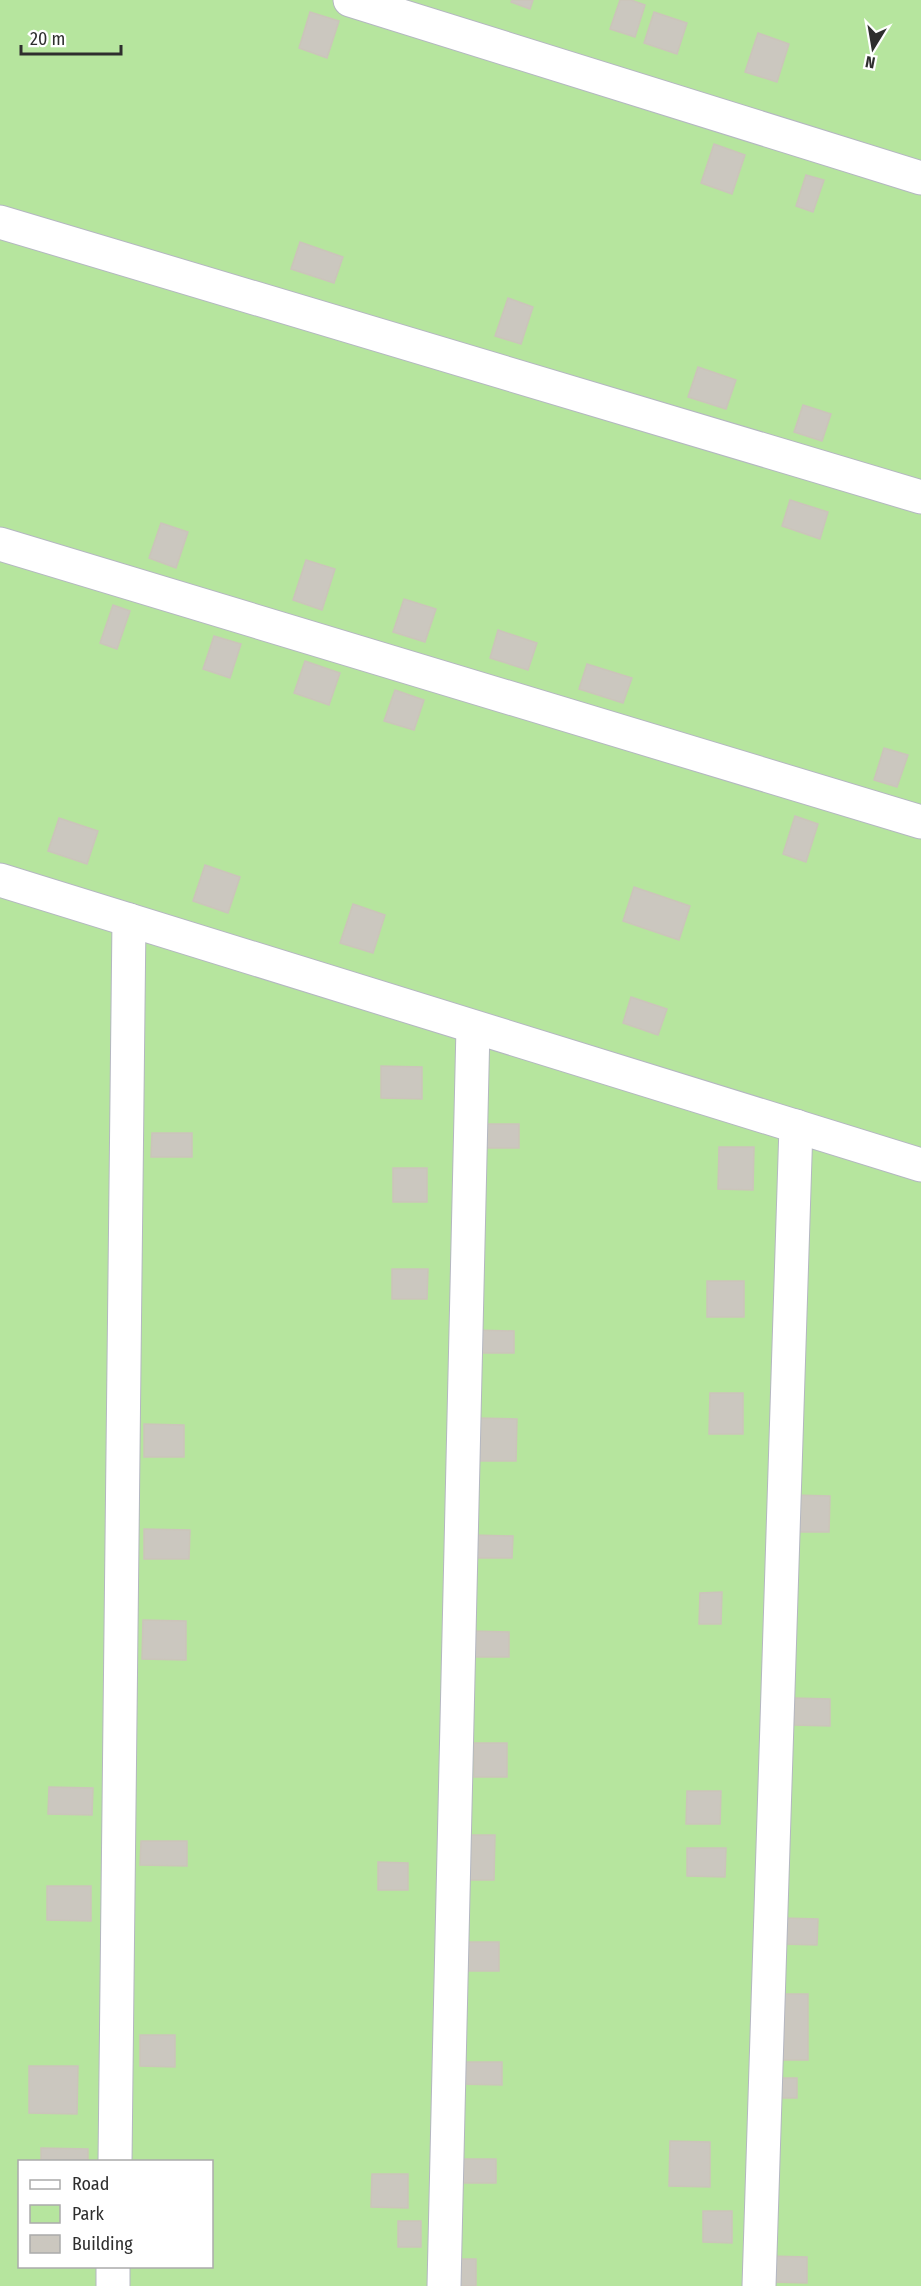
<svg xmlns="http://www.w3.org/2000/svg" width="921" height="2286" viewBox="0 0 921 2286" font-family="'Fira Sans Condensed',sans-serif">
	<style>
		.green { fill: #b6e59e; fill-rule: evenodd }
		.building { fill: #cbc7bf; stroke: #cbc5ba; stroke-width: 1.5 }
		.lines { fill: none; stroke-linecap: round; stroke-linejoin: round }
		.minor-casing { stroke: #b4b7c1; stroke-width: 35 }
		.minor { stroke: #fff; stroke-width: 33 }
	</style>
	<rect width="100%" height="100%" fill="#efe9e1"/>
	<path class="green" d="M0,0h921v2286h-921zM20,2162h192v104h-192z"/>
	<g class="building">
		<polygon points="512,0 533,0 530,9 511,2"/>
		<polygon points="620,0 631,0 645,5 635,37 610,29"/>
		<polygon points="310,12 339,21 327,58 299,48"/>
		<polygon points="654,12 687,23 677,54 644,43"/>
		<polygon points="758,33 789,44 777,82 745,72"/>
		<polygon points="714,144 745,155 732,194 701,183"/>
		<polygon points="806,175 824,180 813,212 796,206"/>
		<polygon points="300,242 343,257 334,283 291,269"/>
		<polygon points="508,298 533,307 521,344 495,336"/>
		<polygon points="698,367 736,380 726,409 688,397"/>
		<polygon points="803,405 831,414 822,441 794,432"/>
		<polygon points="790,500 828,512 820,539 782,526"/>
		<polygon points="161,523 188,532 176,568 149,558"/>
		<polygon points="306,560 335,569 322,610 293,600"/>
		<polygon points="404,599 436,609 425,642 393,632"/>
		<polygon points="113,605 130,611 117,649 100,643"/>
		<polygon points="498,630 537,643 528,670 490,658"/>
		<polygon points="214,636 241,644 230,678 203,669"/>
		<polygon points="305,661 340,673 329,705 294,693"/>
		<polygon points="587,664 632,678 623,703 579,689"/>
		<polygon points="395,690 424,700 414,730 384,721"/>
		<polygon points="884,748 908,755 897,787 874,780"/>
		<polygon points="795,816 818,824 806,862 783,854"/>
		<polygon points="59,818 98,831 87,864 48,851"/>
		<polygon points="205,865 240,877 228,913 193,901"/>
		<polygon points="634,887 690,906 679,940 623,921"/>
		<polygon points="353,904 385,915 373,953 340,943"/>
		<polygon points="631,997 667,1009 658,1035 623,1023"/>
		<polygon points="381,1066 422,1067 422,1099 381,1098"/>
		<rect x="482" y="1124" width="37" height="24"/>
		<polygon points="152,1133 192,1133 192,1157 151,1157"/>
		<polygon points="719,1147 754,1147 753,1190 718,1189"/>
		<rect x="393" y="1168" width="34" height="34"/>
		<polygon points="392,1269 428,1269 427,1299 392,1299"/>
		<rect x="707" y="1281" width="37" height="36"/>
		<polygon points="475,1330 514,1331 514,1353 474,1353"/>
		<polygon points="710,1393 743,1393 743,1434 709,1434"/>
		<polygon points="479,1418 517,1419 516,1461 479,1461"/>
		<polygon points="144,1424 184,1425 184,1457 144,1457"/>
		<polygon points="794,1495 830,1496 829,1532 794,1532"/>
		<polygon points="144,1529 190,1530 189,1559 144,1559"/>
		<polygon points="473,1535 513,1536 512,1558 473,1558"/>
		<polygon points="722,1592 721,1624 699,1624 700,1593"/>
		<polygon points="143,1620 186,1621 186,1660 142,1659"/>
		<polygon points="472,1631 509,1632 509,1657 472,1657"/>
		<polygon points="795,1698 830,1699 830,1726 794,1725"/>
		<rect x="474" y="1743" width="33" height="34"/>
		<polygon points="49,1787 93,1788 92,1815 48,1814"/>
		<polygon points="687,1791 721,1791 720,1824 686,1824"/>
		<polygon points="465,1835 495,1835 494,1880 465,1880"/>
		<polygon points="141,1841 187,1841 187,1866 140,1865"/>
		<polygon points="687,1848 726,1848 725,1877 687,1876"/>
		<polygon points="378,1862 408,1863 408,1890 378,1890"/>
		<polygon points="47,1886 91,1886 91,1921 47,1920"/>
		<polygon points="784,1918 818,1919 817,1945 784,1944"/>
		<polygon points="463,1942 499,1942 499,1971 462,1971"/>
		<polygon points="783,1994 808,1994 808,2060 782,2060"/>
		<polygon points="140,2035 175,2035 175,2067 140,2066"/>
		<polygon points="461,2062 502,2062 502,2085 460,2084"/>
		<polygon points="29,2066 78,2066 77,2114 29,2113"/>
		<polygon points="775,2078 797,2078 797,2098 774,2098"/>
		<polygon points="670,2141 710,2142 710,2187 669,2186"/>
		<polygon points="41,2148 88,2149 88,2162 41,2162"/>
		<polygon points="461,2159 496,2159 496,2183 460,2183"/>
		<polygon points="372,2174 408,2174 408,2208 371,2207"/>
		<polygon points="703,2211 732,2211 732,2243 703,2242"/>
		<rect x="398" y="2221" width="23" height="26"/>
		<polygon points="771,2256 807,2257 807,2283 771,2282"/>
		<rect x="454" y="2259" width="22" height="27"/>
	</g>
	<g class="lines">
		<defs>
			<g id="minor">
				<polyline points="350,0 921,178"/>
				<polyline points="0,222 921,497"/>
				<polyline points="0,544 921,822"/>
				<polyline points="0,880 921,1165"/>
				<polyline points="115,2162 129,920"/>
				<polyline points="113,2286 113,2266"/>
				<polyline points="444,2286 473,1027"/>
				<polyline points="759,2286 796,1126"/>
			</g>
		</defs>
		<use href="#minor" class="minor-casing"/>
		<use href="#minor" class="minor"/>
	</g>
	<rect x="18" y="2160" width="195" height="108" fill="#ffffff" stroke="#ababab" stroke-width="1.5"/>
	<rect x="30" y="2180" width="30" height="9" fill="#ffffff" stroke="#ababab" stroke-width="1.5"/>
	<text x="72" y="2190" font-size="18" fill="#2e2e2e">Road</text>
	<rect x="30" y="2205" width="30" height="18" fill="#b6e59e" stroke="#ababab" stroke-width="1.5"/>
	<text x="72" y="2220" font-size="18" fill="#2e2e2e">Park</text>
	<rect x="30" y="2235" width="30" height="18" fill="#cbc7bf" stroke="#ababab" stroke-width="1.5"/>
	<text x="72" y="2250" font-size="18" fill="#2e2e2e">Building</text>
	<g transform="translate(873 48) rotate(191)" stroke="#ffffff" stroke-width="4.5" paint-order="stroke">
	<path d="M0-4.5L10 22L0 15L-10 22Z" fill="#2e2e2e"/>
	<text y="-9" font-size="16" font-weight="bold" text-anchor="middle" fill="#2e2e2e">N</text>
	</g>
	<path d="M21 45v9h100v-9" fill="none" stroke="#2e2e2e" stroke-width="3"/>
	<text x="30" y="45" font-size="18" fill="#2e2e2e" stroke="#ffffff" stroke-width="4.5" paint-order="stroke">20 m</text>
</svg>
